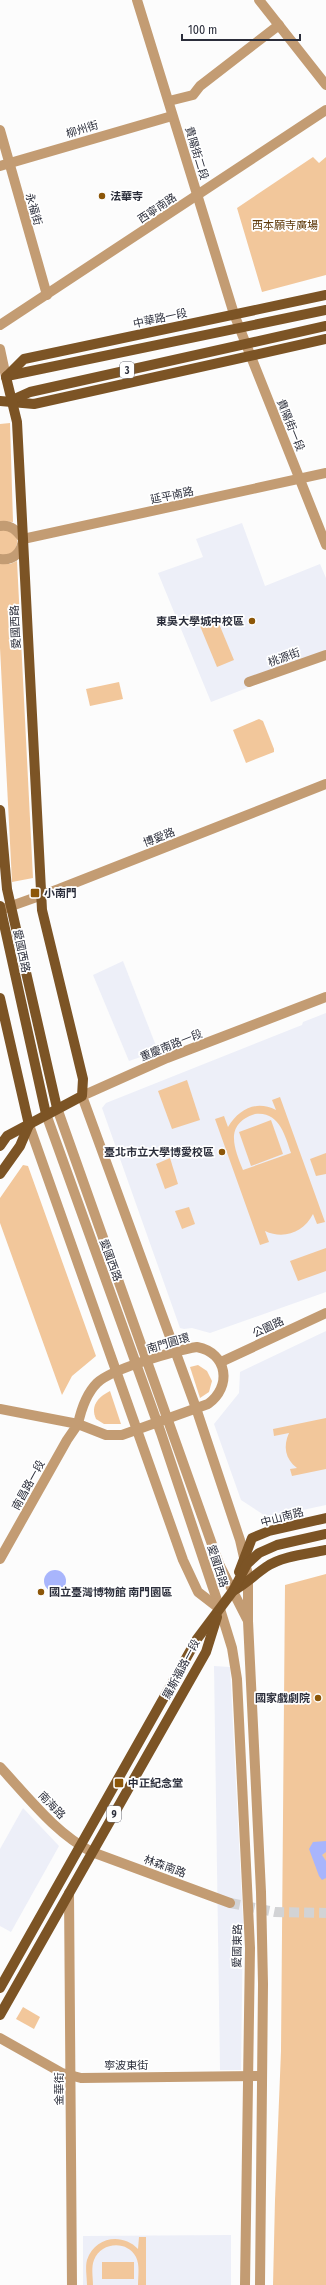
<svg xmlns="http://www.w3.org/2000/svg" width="326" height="2285" viewBox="0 0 326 2285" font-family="'Fira Sans Condensed','Noto Sans TC',sans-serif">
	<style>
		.built { fill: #edeff8 }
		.green { fill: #f2c79b; fill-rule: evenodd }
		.water { fill: #a8b5fc }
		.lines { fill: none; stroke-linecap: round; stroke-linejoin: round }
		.minor-tunnel { stroke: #d2d3d5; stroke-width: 10; stroke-dasharray: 10 5; stroke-linecap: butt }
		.minor { stroke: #c39c73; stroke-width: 10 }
		.major { stroke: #7c5425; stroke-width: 10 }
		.poi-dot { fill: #8c5608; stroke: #fff; stroke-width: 1.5 }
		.labels { text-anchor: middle; stroke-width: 3.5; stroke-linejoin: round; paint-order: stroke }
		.shield { fill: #fff; stroke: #6b6d76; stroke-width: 1 }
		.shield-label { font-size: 10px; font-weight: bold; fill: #2b2e3b }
		.street-label { font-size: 11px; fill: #2b2e3b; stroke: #fff }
		.poi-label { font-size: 11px; font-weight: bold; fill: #2b2e3b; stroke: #fff; text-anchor: start }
		.park-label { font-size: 11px; fill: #5e3908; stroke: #fff }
	</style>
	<rect width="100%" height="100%" fill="#fcfcfc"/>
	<g class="built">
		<polygon points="242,523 265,586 320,564 326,578 326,657 211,702 158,573 203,557 196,539"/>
		<polygon points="123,961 158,1051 129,1061 93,975"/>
		<polygon points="326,1013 326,1292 210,1333 192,1328 184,1329 180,1328 102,1108 106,1103 302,1025 303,1022"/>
		<polygon points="326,1331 326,1505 284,1514 285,1519 273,1521 241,1500 214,1424 239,1393 240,1372"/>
		<polygon points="214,1666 230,1667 243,1921 241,2070 220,2070"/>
		<polygon points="23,1808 59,1846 11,1932 0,1926 0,1849"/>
		<polygon points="231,2235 231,2285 83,2285 83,2236"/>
	</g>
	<g class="green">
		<polygon points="313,157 319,163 326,157 326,275 262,292 237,208"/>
		<polygon points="10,423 13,522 0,521 0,424"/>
		<path d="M0,530c18,-2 22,13 11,25h-11z"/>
		<polygon points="17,561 33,878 12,882 0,648 0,564 10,564"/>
		<polygon points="217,619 234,660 217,667 200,626"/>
		<polygon points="119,682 123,699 90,706 86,689"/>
		<polygon points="259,719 263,721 274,749 274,752 246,763 233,730"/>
		<polygon points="187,1080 200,1120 172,1129 158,1091"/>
		<path d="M280,1097l45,125 -8,2 -4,-10c-9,18 -29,26 -48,17l4,11 -9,3 -45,-126 9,-3 4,11c11,-18 28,-27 48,-17l-4,-10zM255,1114c24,-3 30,21 36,39l-48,17c-9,-22 -19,-46 12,-56z"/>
		<polygon points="271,1120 283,1154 251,1166 239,1132"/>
		<polygon points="326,1153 326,1174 316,1176 310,1159"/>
		<polygon points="170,1158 178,1184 165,1189 156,1164"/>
		<polygon points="23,1165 28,1166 96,1356 72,1376 62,1395 0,1223 0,1198"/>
		<polygon points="189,1207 195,1224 182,1229 175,1211"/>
		<polygon points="326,1248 326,1271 298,1281 290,1261"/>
		<polygon points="198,1365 207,1371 212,1381 209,1392 200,1398 190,1367"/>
		<path d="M110,1391l11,33h-17l-8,-5c-6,-13 2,-22 14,-28z"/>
		<path d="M326,1418v51l-34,7 -2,-7 7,-1c-12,-9 -14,-22 -8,-35l-15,3 -1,-7z"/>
		<polygon points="326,1574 326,2285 273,2285 275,2200 281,2051 285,1585"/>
		<polygon points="23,2007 40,2017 34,2029 16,2019"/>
		<path d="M139,2237h7v48h-8c0,-9 2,-20 -2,-28 -9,-17 -35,-15 -42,3 -3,7 -1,17 -1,25h-6c0,-8 -2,-18 0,-25 8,-24 36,-27 51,-11z"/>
		<rect x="102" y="2262" width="32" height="17"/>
	</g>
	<g class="water">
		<circle cx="55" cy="1581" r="11"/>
		<polygon points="326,1841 326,1852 322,1855 326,1861 326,1878 322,1880 319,1876 309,1849 313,1842"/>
	</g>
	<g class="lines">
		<polyline class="minor-tunnel" points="230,1903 275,1912 326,1913"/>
		<g class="minor">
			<polyline points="137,0 234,314 326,545"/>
			<polyline points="259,0 326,85"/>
			<polyline points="169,101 193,95 200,86 279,25"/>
			<polyline points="0,130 47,295"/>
			<polyline points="0,166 172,116"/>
			<polyline points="0,325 326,110"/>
			<polyline points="0,349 6,377"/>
			<path d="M0,526c11,-2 17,5 23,13 -1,13 -9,22 -23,20"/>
			<polyline points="23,539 326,473"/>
			<polyline points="249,682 326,655"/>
			<polyline points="0,910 59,889 326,784"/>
			<polyline points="57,1108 219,1564 247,1619"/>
			<polyline points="46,1114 161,1433 220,1609 232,1648 237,1679 250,1948 245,2285"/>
			<polyline points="29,1125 183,1560 198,1592 220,1609"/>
			<path d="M197,1347c31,6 35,40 11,57l-86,31h-16l-28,-11c3,-14 8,-30 19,-41 14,-14 80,-33 100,-36z"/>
			<polyline points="221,1362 326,1313"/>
			<polyline points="0,1409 78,1424 67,1440 0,1559"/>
			<path d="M0,1767c28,30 55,66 92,85l138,51"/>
			<polyline points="69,1893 72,2285"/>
			<polyline points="0,2038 62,2073 81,2078 261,2076"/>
			<polyline points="260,2285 263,1984 261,1892 248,1621 248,1575 240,1540 196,1408 82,1096 167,1058 326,997"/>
		</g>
		<g class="major">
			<polyline points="7,376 326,310"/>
			<polyline points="6,377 24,359 326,295"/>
			<polyline points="0,401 34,404 326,339"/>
			<polyline points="10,401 30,392 326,326"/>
			<polyline points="0,810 7,889 57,1108"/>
			<polyline points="0,906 46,1114"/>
			<polyline points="0,998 29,1125"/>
			<polyline points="0,1146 7,1136 82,1096 83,1079 42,910 17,422 6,377"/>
			<polyline points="0,1174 20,1146 29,1125"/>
			<polyline points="239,1572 252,1538 269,1531 326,1518"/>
			<path d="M233,1591c14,-8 20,-15 33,-24 16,-11 41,-13 60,-17"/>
			<polyline points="0,1988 197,1639 233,1591 247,1564 259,1553 277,1545 326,1534"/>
			<polyline points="0,2015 206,1652 217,1617"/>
		</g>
	</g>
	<g class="poi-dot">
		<circle cx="102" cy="196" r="4"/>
		<circle cx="252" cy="621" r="4"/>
		<rect x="30" y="888" width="10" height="10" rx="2"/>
		<circle cx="222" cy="1152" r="4"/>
		<circle cx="41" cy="1592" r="4"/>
		<circle cx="318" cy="1698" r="4"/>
		<rect x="114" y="1778" width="10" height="10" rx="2"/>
	</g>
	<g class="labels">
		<g class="shield">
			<rect x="120" y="362" width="14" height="16" rx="3"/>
			<rect x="107" y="1806" width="14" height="16" rx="3"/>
		</g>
		<g class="shield-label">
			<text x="127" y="374">3</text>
			<text x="114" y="1818">9</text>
		</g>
		<g class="street-label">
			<text transform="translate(82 129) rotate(-17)" y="4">柳州街</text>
			<text transform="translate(197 153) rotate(73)" y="4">貴陽街二段</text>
			<text transform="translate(157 208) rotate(-34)" y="4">西寧南路</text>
			<text transform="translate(34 209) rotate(74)" y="4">永福街</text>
			<text transform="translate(160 318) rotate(-12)" y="4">中華路一段</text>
			<text transform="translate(291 425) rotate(68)" y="4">貴陽街一段</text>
			<text transform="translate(172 495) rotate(-12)" y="4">延平南路</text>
			<text transform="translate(15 627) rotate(-93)" y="4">愛國西路</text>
			<text transform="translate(284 657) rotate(-20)" y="4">桃源街</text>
			<text transform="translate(159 837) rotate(-21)" y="4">博愛路</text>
			<text transform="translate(22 951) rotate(78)" y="4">愛國西路</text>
			<text transform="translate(171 1045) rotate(-22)" y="4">重慶南路一段</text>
			<text transform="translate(111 1260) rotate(70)" y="4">愛國西路</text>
			<text transform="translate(268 1327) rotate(-25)" y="4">公園路</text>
			<text transform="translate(168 1343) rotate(-16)" y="4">南門圓環</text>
			<text transform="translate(28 1485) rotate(-61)" y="4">南昌路一段</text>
			<text transform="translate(282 1517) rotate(-15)" y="4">中山南路</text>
			<text transform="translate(218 1566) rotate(72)" y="4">愛國西路</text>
			<text transform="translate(181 1669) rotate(-62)" y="4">羅斯福路一段</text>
			<text transform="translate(52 1805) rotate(46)" y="4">南海路</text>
			<text transform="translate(165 1866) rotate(20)" y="4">林森南路</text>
			<text transform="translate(237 1946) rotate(-89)" y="4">愛國東路</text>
			<text x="126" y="2069">寧波東街</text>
			<text transform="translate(59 2089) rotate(-90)" y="4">金華街</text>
		</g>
		<g class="poi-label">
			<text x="110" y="200">法華寺</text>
			<text x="244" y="625" text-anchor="end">東吳大學城中校區</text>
			<text x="44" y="897">小南門</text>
			<text x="214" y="1156" text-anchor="end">臺北市立大學博愛校區</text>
			<text x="49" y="1596">國立臺灣博物館 南門園區</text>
			<text x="310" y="1702" text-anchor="end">國家戲劇院</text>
			<text x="128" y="1787">中正紀念堂</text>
		</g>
		<g class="park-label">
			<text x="285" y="229">西本願寺廣場</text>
		</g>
	</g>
	<path d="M182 34v6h118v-6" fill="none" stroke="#2b2e3b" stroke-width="2"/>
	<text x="188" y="34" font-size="12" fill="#2b2e3b" stroke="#ffffff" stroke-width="3" paint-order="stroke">100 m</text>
</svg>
